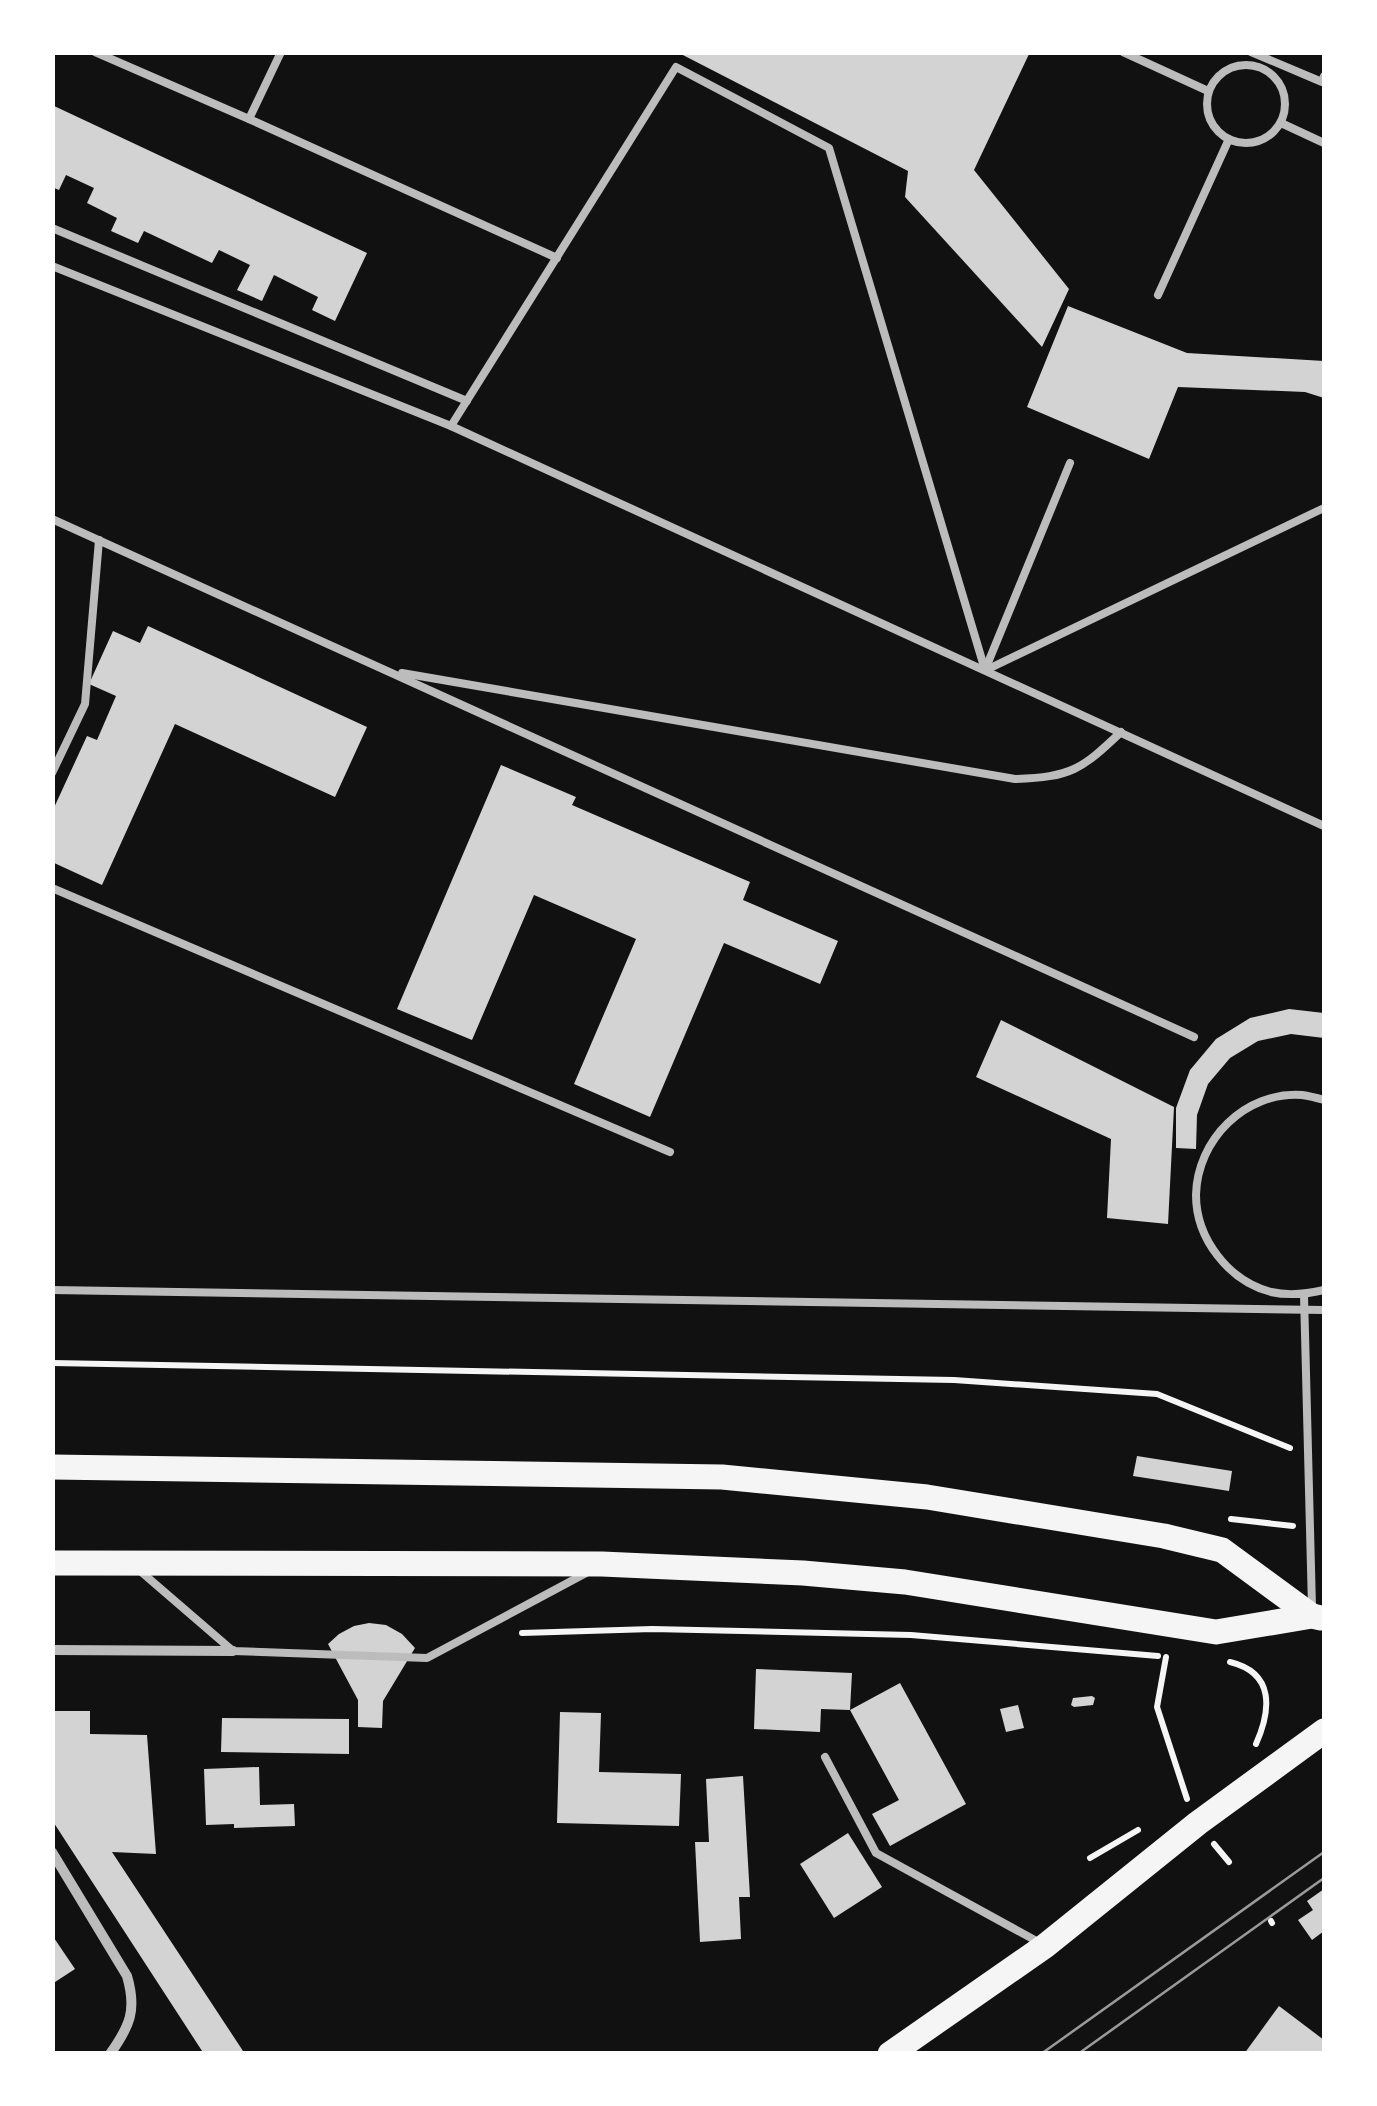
<svg xmlns="http://www.w3.org/2000/svg" width="1377" height="2106" viewBox="0 0 1377 2106" font-family="'Fira Sans Condensed',sans-serif">
	<style>
		.building { fill: #d3d3d3 }
		.lines { fill: none; stroke-linecap: round; stroke-linejoin: round }
		.path { stroke: #f5f5f5; stroke-width: 6 }
		.service { stroke: #bcbcbc; stroke-width: 8 }
		.minor { stroke: #bcbcbc; stroke-width: 10 }
		.primary { stroke: #f5f5f5; stroke-width: 25 }
		.tram { stroke: #9a9a9a; stroke-width: 2.5 }
	</style>
	<rect width="100%" height="100%" fill="#111"/>
	<g class="building">
		<polygon points="677,52 1030,52 974,170 1069,289 1042,347 905,197 908,171"/>
		<polygon points="52,105 367,253 335,321 312,310 318,297 274,275 262,301 237,290 250,265 219,250 212,263 144,231 138,243 111,231 117,218 87,203 94,188 66,175 59,190 52,187"/>
		<polygon points="1068,306 1187,353 1324,361 1324,398 1305,392 1178,387 1149,459 1027,407"/>
		<polygon points="148,626 367,727 335,797 175,724 102,885 52,862 52,812 87,736 97,740 116,696 89,684 113,631 140,643"/>
		<polygon points="501,765 576,797 572,805 750,882 743,900 838,941 820,984 724,943 650,1117 574,1084 636,939 534,895 472,1040 397,1009"/>
		<polygon points="1289,1009 1324,1013 1324,1038 1291,1034 1258,1041 1230,1058 1208,1084 1197,1115 1196,1149 1176,1148 1176,1108 1190,1070 1216,1039 1250,1018"/>
		<polygon points="1001,1020 1174,1107 1168,1224 1107,1218 1111,1139 976,1077"/>
		<polygon points="1137,1456 1232,1471 1229,1491 1133,1476"/>
		<polygon points="369,1623 386,1625 402,1634 415,1648 383,1701 382,1728 358,1727 358,1700 328,1644 339,1634 354,1626"/>
		<polygon points="756,1669 852,1673 850,1710 821,1709 820,1732 754,1729"/>
		<polygon points="900,1683 966,1804 890,1846 872,1814 899,1800 850,1710"/>
		<polygon points="1092,1696 1095,1698 1093,1705 1074,1707 1071,1705 1073,1698"/>
		<polygon points="1018,1705 1024,1728 1006,1732 1000,1709"/>
		<polygon points="52,1711 90,1711 90,1734 147,1735 156,1854 112,1852 245,2054 204,2054 52,1820"/>
		<polygon points="560,1712 601,1713 599,1772 681,1774 679,1826 557,1823"/>
		<polygon points="222,1718 349,1719 349,1754 221,1752"/>
		<polygon points="259,1767 260,1805 294,1804 295,1826 234,1828 234,1824 206,1825 204,1769"/>
		<polygon points="743,1776 750,1897 739,1897 741,1939 700,1942 695,1842 709,1842 706,1779"/>
		<polygon points="848,1833 882,1887 834,1918 800,1864"/>
		<polygon points="1324,1889 1324,1931 1312,1940 1298,1920 1313,1910 1307,1901"/>
		<polygon points="52,1935 75,1969 52,1984"/>
		<polygon points="1279,2006 1324,2040 1324,2054 1244,2054"/>
	</g>
	<g class="lines">
		<g class="path">
			<polyline points="52,1363 954,1380 1157,1394 1290,1448"/>
			<polyline points="1231,1519 1293,1526"/>
			<polyline points="522,1633 652,1629 911,1635 1158,1656"/>
			<polyline points="1166,1657 1157,1707 1187,1799"/>
			<path d="M1230,1662c45,11 41,48 26,82"/>
			<polyline points="1214,1844 1229,1862"/>
			<polyline points="1090,1858 1138,1830"/>
			<polyline points="1271,1921 1272,1923"/>
		</g>
		<g class="service">
			<polyline points="95,52 249,119 557,258"/>
			<polyline points="1123,52 1208,91"/>
			<polyline points="1251,52 1322,82 1324,76"/>
			<circle cx="1246" cy="104" r="39"/>
			<polyline points="249,119 281,52"/>
			<polyline points="1281,123 1324,143"/>
			<polyline points="52,228 467,401"/>
			<polyline points="52,266 451,426 1324,826"/>
			<polyline points="1158,295 1229,139"/>
			<polyline points="451,426 676,67 829,148 985,670"/>
			<polyline points="52,519 1194,1037"/>
			<polyline points="985,670 1070,463"/>
			<polyline points="986,670 1324,508"/>
			<path d="M402,673l613,106c56,-2 66,-9 106,-47"/>
			<polyline points="52,773 85,704 99,540"/>
			<polyline points="52,888 670,1152"/>
			<path d="M1324,1100c-7,-2 -15,-4 -22,-5 -57,-4 -105,45 -106,100 0,44 33,86 75,97 18,4 36,2 53,-2"/>
			<polyline points="52,1290 1324,1310"/>
			<polyline points="1304,1295 1312,1607"/>
			<polyline points="139,1570 233,1651 427,1658 588,1572"/>
			<polyline points="825,1757 876,1853 1042,1944"/>
		</g>
		<g class="minor">
			<polyline points="52,1650 233,1651"/>
			<path d="M52,1852l75,124c10,34 3,50 -17,78"/>
		</g>
		<g class="primary">
			<polyline points="52,1467 722,1477 927,1497 1164,1536 1222,1550 1312,1616"/>
			<polyline points="52,1563 602,1564 803,1573 905,1582 1216,1632 1312,1616 1321,1618"/>
			<polyline points="890,2054 1045,1946 1198,1823 1324,1731"/>
		</g>
		<g class="tram">
			<polyline points="1041,2054 1324,1852"/>
			<polyline points="1078,2054 1324,1878"/>
		</g>
	</g>
	<rect width="1377" height="2106" fill="none" stroke="#ffffff" stroke-width="110"/>
</svg>
